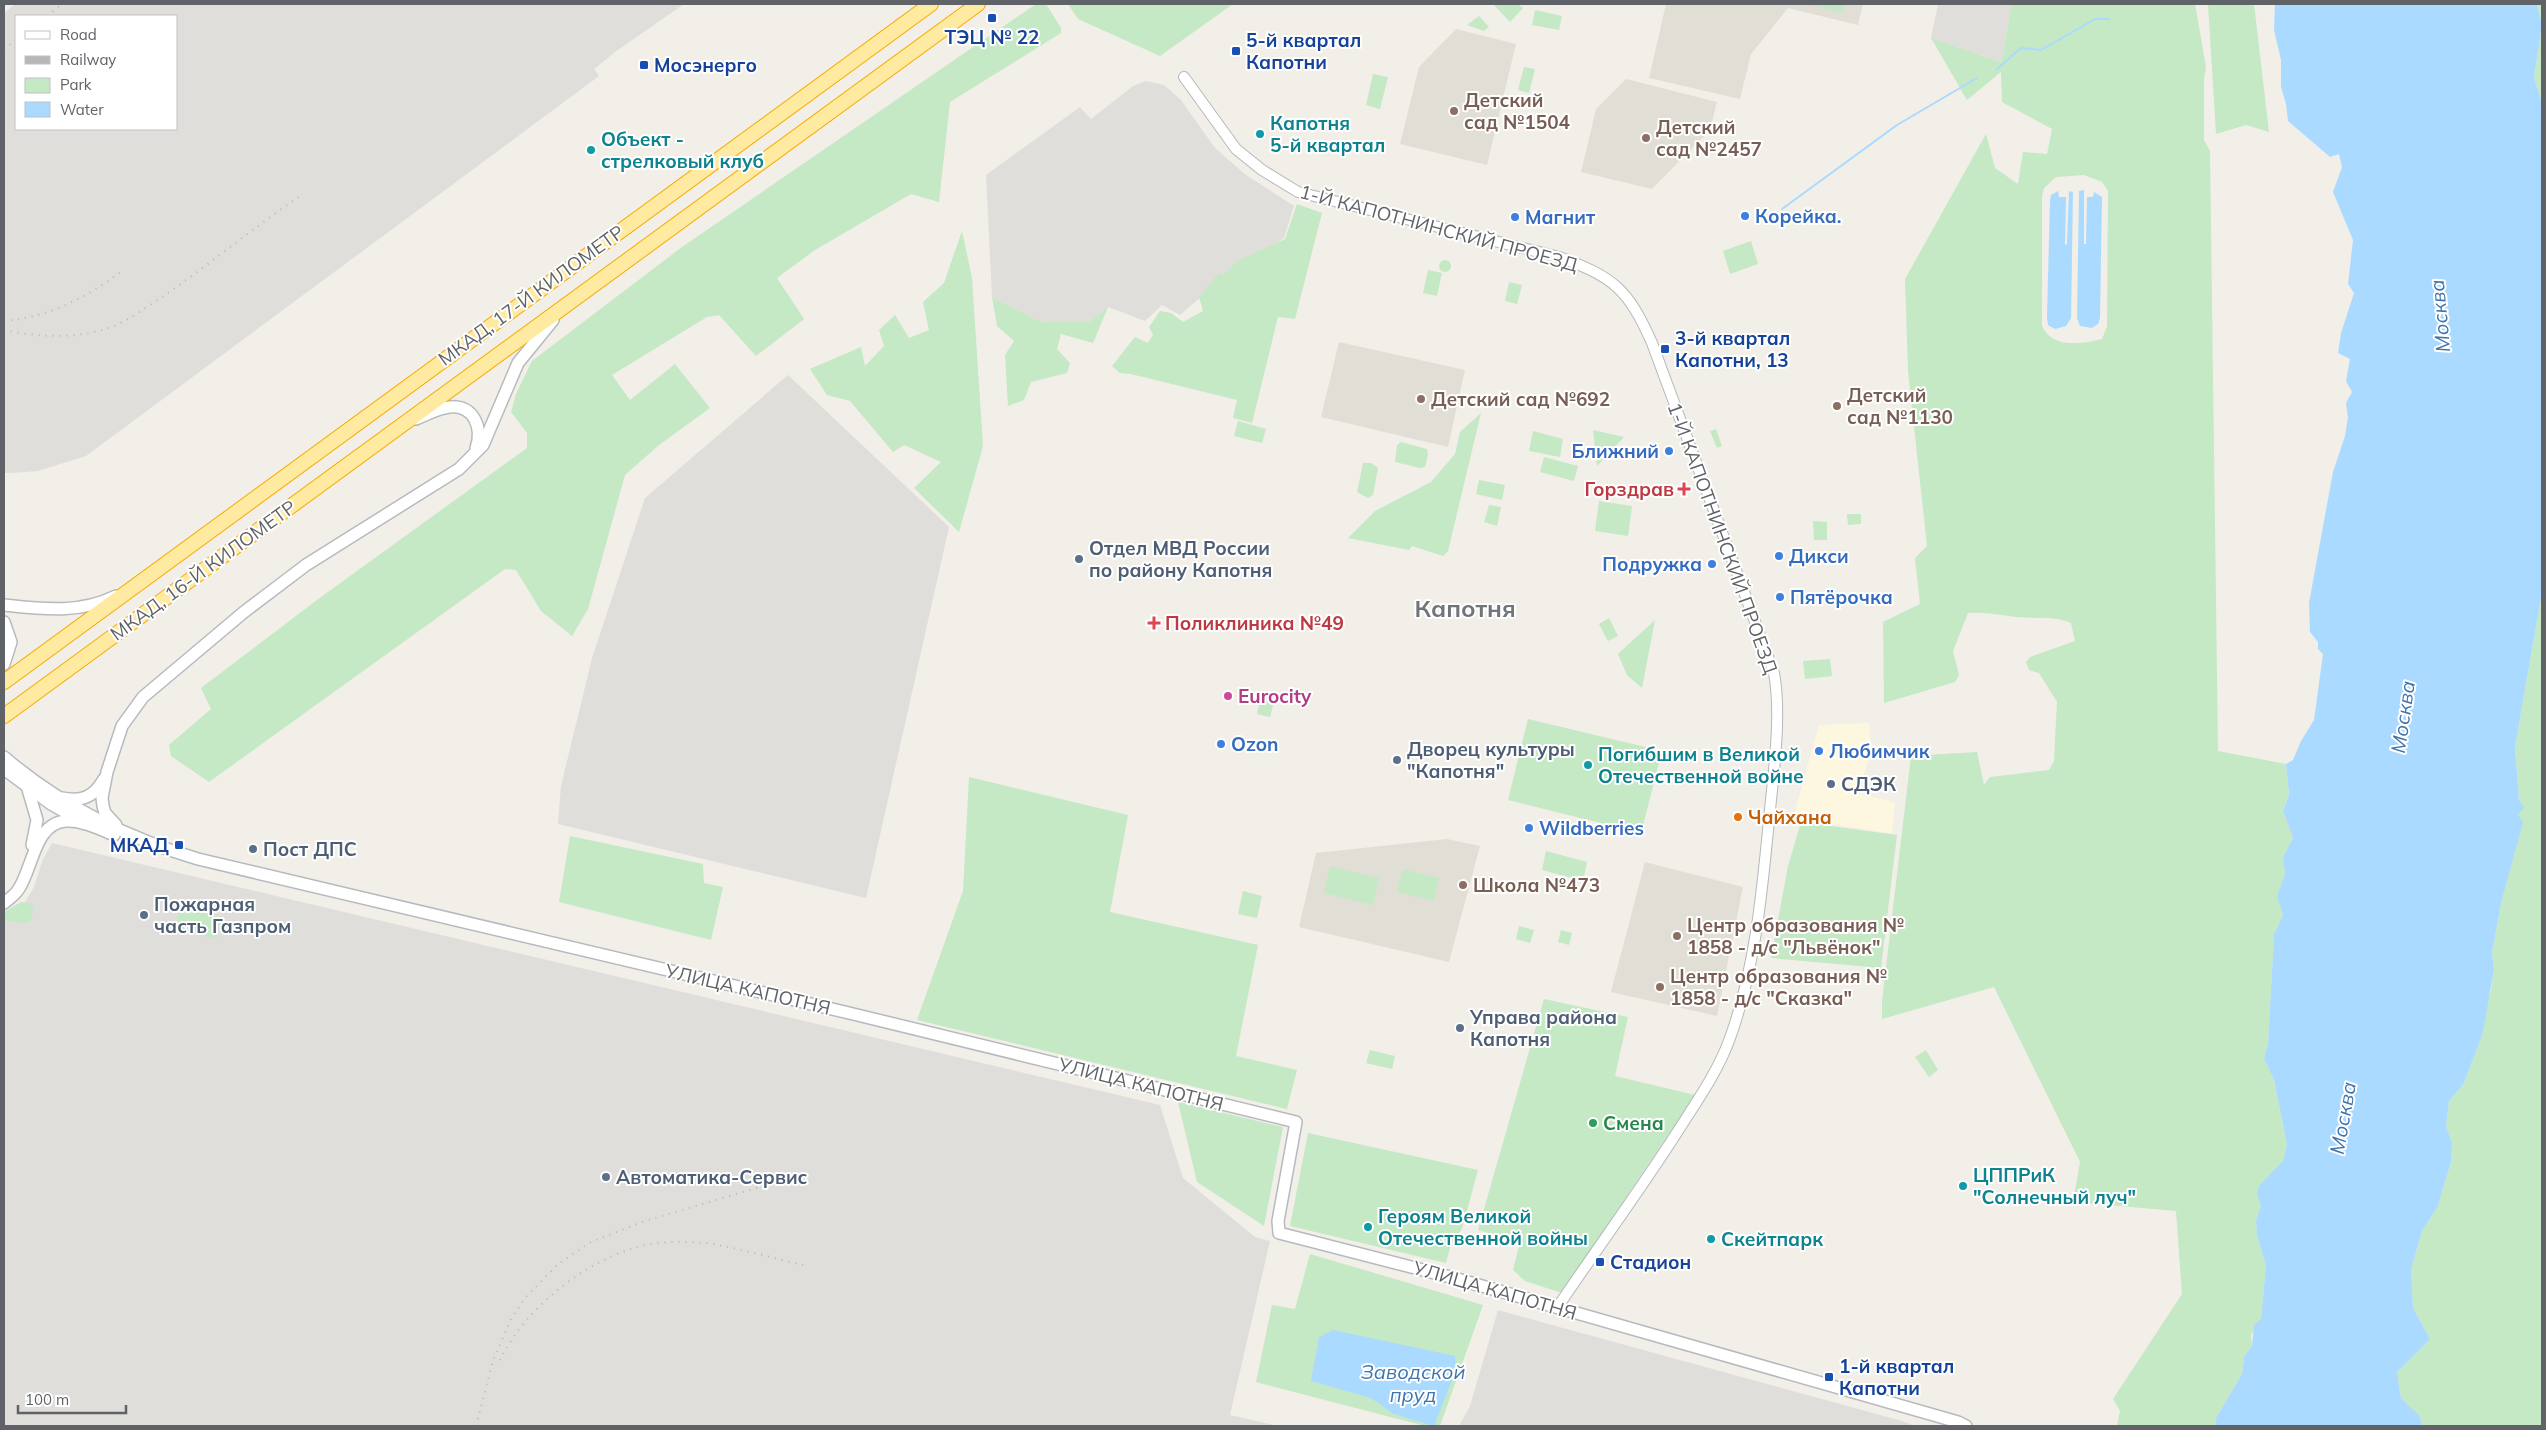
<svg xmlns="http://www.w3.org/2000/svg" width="2546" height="1430" viewBox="0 0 2546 1430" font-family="Mulish,sans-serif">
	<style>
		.commercial { fill: #fef7e0 }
		.industrial { fill: #e0deda; fill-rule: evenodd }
		.education { fill: #e1ded6 }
		.green { fill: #c5e8c5; fill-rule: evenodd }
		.water { fill: #aadaff }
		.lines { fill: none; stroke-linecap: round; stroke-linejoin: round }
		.stream { stroke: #aadaff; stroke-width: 2 }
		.tertiary-casing { stroke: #b5b8bc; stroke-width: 12 }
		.secondary-casing { stroke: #b6babf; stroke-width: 14 }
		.trunk-casing { stroke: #f9ab00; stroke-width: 16 }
		.tertiary { stroke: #fff; stroke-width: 10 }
		.secondary { stroke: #fff; stroke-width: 11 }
		.trunk { stroke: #feeaa1; stroke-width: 14 }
		.rail { stroke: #b6b7b8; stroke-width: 2; stroke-dasharray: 1 6; stroke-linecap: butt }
		.transit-dot { fill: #1a4fb4; stroke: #fff; stroke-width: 2 }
		.education-dot { fill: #8d6e63; stroke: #fff; stroke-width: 2 }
		.culture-dot { fill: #0f9aa8; stroke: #fff; stroke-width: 2 }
		.shop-dot { fill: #3f7fe0; stroke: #fff; stroke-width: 2 }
		.health-dot { fill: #e0444e; stroke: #fff; stroke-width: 2 }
		.service-dot { fill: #5c6f8a; stroke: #fff; stroke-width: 2 }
		.hotel-dot { fill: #d1479c; stroke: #fff; stroke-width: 2 }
		.food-dot { fill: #e8710a; stroke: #fff; stroke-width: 2 }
		.leisure-dot { fill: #2e9e5b; stroke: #fff; stroke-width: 2 }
		.labels { text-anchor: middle; stroke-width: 4; stroke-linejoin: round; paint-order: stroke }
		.transit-label { font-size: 19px; font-weight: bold; fill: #164399; stroke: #fff; text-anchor: start }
		.education-label { font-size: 19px; font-weight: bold; fill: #785e54; stroke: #fff; text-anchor: start }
		.culture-label { font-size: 19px; font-weight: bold; fill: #0d838f; stroke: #fff; text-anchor: start }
		.shop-label { font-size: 19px; font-weight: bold; fill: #366cbe; stroke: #fff; text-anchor: start }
		.street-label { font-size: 19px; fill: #5f6368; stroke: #fff }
		.health-label { font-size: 19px; font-weight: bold; fill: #be3a42; stroke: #fff; text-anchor: end }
		.service-label { font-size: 19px; font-weight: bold; fill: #4e5e75; stroke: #fff; text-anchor: start }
		.hotel-label { font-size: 19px; font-weight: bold; fill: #b23c85; stroke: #fff; text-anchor: start }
		.food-label { font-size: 19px; font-weight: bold; fill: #c56008; stroke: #fff; text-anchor: start }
		.leisure-label { font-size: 19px; font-weight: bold; fill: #27864d; stroke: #fff; text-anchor: start }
		.water-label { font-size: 20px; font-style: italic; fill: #4174aa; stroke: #fff }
		.district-label { font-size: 24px; font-weight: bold; fill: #70757a; stroke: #fff }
	</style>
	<rect width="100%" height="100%" fill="#f1efe8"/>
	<polygon class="commercial" points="1869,723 1871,752 1858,793 1895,803 1892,833 1793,819 1819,725"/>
	<g class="industrial">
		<path d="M15,4h675h-6l-69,48 -21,17 5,7 -513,380 -48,15 -28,2h-6v-460zM176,16v113h-160v-113z"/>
		<polygon points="1938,4 2012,4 2001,62 1931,38"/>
		<polygon points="1146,81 1164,85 1181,100 1215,148 1246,175 1294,206 1284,238 1223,278 1180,315 1162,305 1145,321 1108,307 1089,322 1041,322 992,297 986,175 1080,107 1091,119 1133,86"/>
		<polygon points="788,375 949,527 866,898 558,824 561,786 592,658 645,498"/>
		<polygon points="52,843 1160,1105 1183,1178 1255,1237 1270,1241 1230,1415 1279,1426 4,1426 4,918 24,904 34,887 43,859"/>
		<polygon points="1498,1310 1902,1421 1915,1426 1459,1426 1470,1406"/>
	</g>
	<g class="education">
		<polygon points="1666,4 1863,4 1858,25 1788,8 1751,54 1740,99 1649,78"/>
		<polygon points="1456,29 1516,44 1487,165 1400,144 1419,67"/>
		<polygon points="1626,79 1717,102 1710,130 1652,189 1581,172 1596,109"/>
		<polygon points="1339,342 1465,370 1448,447 1321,417"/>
		<polygon points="1447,839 1480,846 1449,962 1299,927 1316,853"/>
		<polygon points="1645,862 1743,887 1717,1016 1611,992"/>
	</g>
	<g class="green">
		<polygon points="1036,4 1046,4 1061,28 1061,33 950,102 939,202 911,194 815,250 777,278 804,319 756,356 719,315 707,317 612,375 630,400 675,364 710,408 659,445 625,475 588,609 572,636 541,611 516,570 505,569 209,782 171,756 169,745 211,709 201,688 321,597 527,448 527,433 511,412 516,394 532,361 682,247"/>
		<polygon points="1068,4 1233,4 1160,56 1078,19"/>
		<polygon points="1493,4 1518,4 1523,8 1510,22"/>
		<polygon points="1805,4 1845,4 1843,13"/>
		<path d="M2012,4h183l11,63 -2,12v61l6,11 8,600 68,13 3,31 -6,16 10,27 -10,19 2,18 -7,21 5,19 -9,19 -6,110 -4,15 10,21 13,65 -4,16 -23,25 -3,9 4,11 -5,14 1,16 9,29 -5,54 -10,16 1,11 -8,11 -2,17 -26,44v8h-99l3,-15 -7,-12 69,-105 -6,-83 -103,-9 7,-40 -86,-175 -112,32v-18l29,-245 66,-4 7,33 6,-8 59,-7 5,-9 3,-59 -18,-29 -10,-3 -3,-8 4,-5 45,-16 -4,-18c-18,-8 -36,-4 -55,-6 -17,-2 -31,-5 -48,-4l-15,38 6,24 -4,7 -71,21 -1,-81 37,-18 -5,-46 12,-12 -19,-175 -3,-92 81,-145 9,34 23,16 5,-32 24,2 5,-25 -50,-27 -1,-30 -34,28 -36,-62 70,24zM2084,175l18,7 6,9 -1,136 -5,12c-20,5 -50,10 -60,-13v-130l2,-8 12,-11z"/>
		<polygon points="2208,4 2254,4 2269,132 2246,125 2216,134"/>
		<polygon points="2537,4 2542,4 2542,102 2534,78 2542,25"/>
		<polygon points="1535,10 1562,16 1559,30 1532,25"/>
		<polygon points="1479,16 1489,27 1484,31 1467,25"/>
		<polygon points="1524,67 1535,69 1529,93 1518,90"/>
		<polygon points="1373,74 1388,77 1380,109 1366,105"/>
		<polygon points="1297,204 1322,213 1295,319 1278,317 1252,423 1233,418 1237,400 1131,374 1120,373 1112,366 1135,337 1148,343 1153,335 1149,327 1160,311 1171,313 1183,322 1203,311 1199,297 1219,273 1223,276 1237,261 1285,239"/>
		<polygon points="962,231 972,278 983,446 959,532 914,488 941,462 904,445 893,452 850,401 827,395 810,369 861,347 865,366 884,346 879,330 895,315 909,338 929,330 923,302 944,283"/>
		<polygon points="1751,241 1758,264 1730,274 1723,251"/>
		<circle cx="1445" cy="266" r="6"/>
		<polygon points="1428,270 1442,273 1437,296 1423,293"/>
		<polygon points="1509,282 1522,285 1517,304 1505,301"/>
		<polygon points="992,297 1041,322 1089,322 1108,307 1093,343 1061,334 1057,349 1070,363 1067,373 1031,382 1024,400 1008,406 1005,355 1014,341 997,326"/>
		<polygon points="1481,413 1448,551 1443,556 1412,546 1409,550 1348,538 1375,511 1431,482 1455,454 1460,432"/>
		<polygon points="1238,421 1266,429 1262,443 1234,436"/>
		<polygon points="1716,429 1722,446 1717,448 1710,431"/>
		<polygon points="1593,430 1624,437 1597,466"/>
		<polygon points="1533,431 1563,439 1560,457 1529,451"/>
		<polygon points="1401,442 1427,449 1428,454 1425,467 1420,468 1395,462 1397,445"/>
		<polygon points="1544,457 1578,466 1574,481 1540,472"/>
		<polygon points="1363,463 1371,463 1378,468 1373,495 1368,498 1357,492"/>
		<polygon points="1479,480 1505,485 1502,500 1476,494"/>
		<polygon points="1599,501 1632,506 1628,536 1595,531"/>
		<polygon points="1489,505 1501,507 1497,526 1484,522"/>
		<polygon points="1847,514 1861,514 1861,524 1848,525"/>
		<polygon points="1813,521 1827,522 1827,540 1814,540"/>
		<polygon points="2542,592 2542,1426 2422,1426 2420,1416 2401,1398 2397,1372 2430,1339 2413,1308 2411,1270 2422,1231 2438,1206 2451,1162 2452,1143 2446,1126 2449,1101 2463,1085 2482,1036 2485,1010 2491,990 2494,970 2492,953 2501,904 2515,851 2519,800 2515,747"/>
		<polygon points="1609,618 1618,636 1608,641 1599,624"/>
		<polygon points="1655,620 1642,688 1627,675 1618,654"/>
		<polygon points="1830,659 1832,676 1805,679 1803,661"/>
		<polygon points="1262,691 1276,694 1270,717 1257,714"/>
		<polygon points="1528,719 1662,751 1641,833 1508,800"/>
		<polygon points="969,777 1128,815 1110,912 1258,945 1236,1056 1297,1070 1287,1109 917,1020 963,891"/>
		<polygon points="1801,822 1897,835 1881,968 1771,958 1788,866"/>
		<polygon points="570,836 703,864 704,883 723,887 711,940 559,902"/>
		<polygon points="1546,851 1587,862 1583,881 1542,870"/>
		<polygon points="1330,866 1379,878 1373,905 1324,893"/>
		<polygon points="1403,869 1439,878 1434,901 1397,892"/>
		<polygon points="1243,891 1262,896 1257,918 1238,914"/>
		<polygon points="21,902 28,903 34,908 30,922 22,923 4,920 4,912"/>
		<polygon points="180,907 221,917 216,939 175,929"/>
		<polygon points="1519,926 1534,930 1530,943 1516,939"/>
		<polygon points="1561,930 1572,933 1569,945 1558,942"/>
		<polygon points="1544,999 1628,1017 1615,1076 1695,1095 1562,1293 1525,1281 1513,1270 1520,1242 1478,1230"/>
		<polygon points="1370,1050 1395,1056 1392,1069 1366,1063"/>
		<polygon points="1926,1050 1938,1070 1929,1077 1915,1057"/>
		<polygon points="1178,1102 1283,1127 1264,1226 1197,1182"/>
		<polygon points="1308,1133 1478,1170 1462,1229 1451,1244 1446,1263 1290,1226"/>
		<polygon points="1310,1254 1483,1305 1440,1426 1425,1426 1256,1382 1272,1305 1295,1309"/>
	</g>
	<g class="water">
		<polygon points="2275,4 2537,4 2542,25 2534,78 2542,102 2542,592 2515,747 2519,800 2524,808 2518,815 2523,822 2501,904 2492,953 2494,970 2482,1036 2463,1085 2449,1101 2446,1126 2452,1143 2451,1162 2438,1206 2422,1231 2411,1270 2413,1308 2430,1339 2397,1372 2401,1398 2420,1416 2422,1426 2216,1426 2216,1418 2242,1374 2244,1357 2252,1346 2254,1325 2261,1319 2266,1265 2257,1236 2256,1220 2261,1206 2257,1195 2259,1186 2283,1161 2287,1145 2274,1080 2264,1059 2268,1044 2274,934 2283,915 2277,896 2285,875 2283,857 2293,838 2283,811 2289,795 2286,764 2293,760 2301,741 2314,720 2323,654 2318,649 2318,642 2310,632 2309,603 2333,472 2345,436 2348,417 2346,403 2352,392 2346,381 2350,359 2338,353 2341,333 2354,293 2348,284 2353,240 2333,192 2342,167 2339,154 2330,157 2288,121 2286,104 2281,87 2281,60 2274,30"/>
		<polygon points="2084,190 2084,244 2086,244 2087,197 2093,197 2094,192 2102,197 2100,318 2098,324 2092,328 2080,326 2077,318 2079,191"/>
		<polygon points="2058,191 2059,197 2066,197 2065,245 2067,244 2069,191 2073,192 2071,318 2066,326 2055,329 2048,325 2047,317 2050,200 2051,195"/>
		<polygon points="1333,1330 1455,1356 1456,1370 1434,1426 1394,1414 1371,1398 1311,1381 1319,1337"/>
	</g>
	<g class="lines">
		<g class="stream">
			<polyline points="1997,69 2021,48 2041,50 2095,19 2109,19"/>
			<polyline points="1782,209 1897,125 1977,78"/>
		</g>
		<defs>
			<path id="tertiary" d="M1184,77l52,72 26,21 36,22 261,65c55,20 69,32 93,86l122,330c8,43 -1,103 -5,147 -7,73 -14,149 -39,218 -12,34 -35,66 -54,96 -38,59 -80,116 -119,174"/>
			<g id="secondary">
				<path d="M416,419c10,-4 22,-11 34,-12 24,-2 33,21 26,41"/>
				<path d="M4,605c38,4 76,9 112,-9"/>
				<polyline points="4,622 11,642 4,664"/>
				<path d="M4,757c56,48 123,81 194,102l651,154 447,109 -18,99 1,12 175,45 504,144 8,4"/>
				<polyline points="4,769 51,804 79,820"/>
				<polyline points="27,786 37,820 32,845"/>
				<path d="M62,798c20,4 32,-1 42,-19"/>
				<polyline points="116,825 105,813 103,806 102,798 107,772 122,726 143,697 244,612 306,565 459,469 483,445 518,363 553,320"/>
				<path d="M4,903c5,-4 11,-8 14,-13 15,-21 16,-67 48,-69 15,-1 34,8 48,14"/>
			</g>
			<g id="trunk">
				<polyline points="4,682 931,4"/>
				<polyline points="4,716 978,4"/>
			</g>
		</defs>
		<use href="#tertiary" class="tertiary-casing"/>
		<use href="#secondary" class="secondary-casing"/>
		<use href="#trunk" class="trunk-casing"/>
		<use href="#tertiary" class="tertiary"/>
		<use href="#secondary" class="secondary"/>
		<use href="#trunk" class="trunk"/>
		<g class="rail">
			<polyline points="47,16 62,4"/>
			<polyline points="4,49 16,40"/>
			<path d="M4,321c46,-4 81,-23 118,-50"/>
			<path d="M4,330c33,7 69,9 102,-1 19,-6 36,-19 53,-30 48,-32 92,-70 140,-102"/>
			<path d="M500,1360c24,-50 81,-96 134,-112 22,-7 50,-7 72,-5 34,5 68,16 101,23"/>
			<polyline points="476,1426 493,1361 511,1319 525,1298 558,1264 591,1242 645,1221 793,1177"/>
		</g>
	</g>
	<g class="transit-dot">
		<rect x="987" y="13" width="10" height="10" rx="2.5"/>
		<rect x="1231" y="46" width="10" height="10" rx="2.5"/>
		<rect x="639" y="60" width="10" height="10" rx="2.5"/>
		<rect x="1660" y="344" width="10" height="10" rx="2.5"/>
		<rect x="174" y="840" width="10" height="10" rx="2.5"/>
		<rect x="1595" y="1257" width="10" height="10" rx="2.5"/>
		<rect x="1824" y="1372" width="10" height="10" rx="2.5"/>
	</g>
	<g class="education-dot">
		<circle cx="1454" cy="111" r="5"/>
		<circle cx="1646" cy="138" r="5"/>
		<circle cx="1421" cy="399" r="5"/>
		<circle cx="1837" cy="406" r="5"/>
		<circle cx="1463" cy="885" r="5"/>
		<circle cx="1677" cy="936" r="5"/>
		<circle cx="1660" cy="987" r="5"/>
	</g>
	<g class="culture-dot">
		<circle cx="1260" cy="134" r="5"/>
		<circle cx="591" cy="150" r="5"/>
		<circle cx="1588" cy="765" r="5"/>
		<circle cx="1963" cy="1186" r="5"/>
		<circle cx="1368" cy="1227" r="5"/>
		<circle cx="1711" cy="1239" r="5"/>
	</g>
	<g class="shop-dot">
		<circle cx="1745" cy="216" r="5"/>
		<circle cx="1515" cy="217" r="5"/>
		<circle cx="1669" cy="451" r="5"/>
		<circle cx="1779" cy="556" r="5"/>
		<circle cx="1712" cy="564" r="5"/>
		<circle cx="1780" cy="597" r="5"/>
		<circle cx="1221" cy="744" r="5"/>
		<circle cx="1819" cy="751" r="5"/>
		<circle cx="1529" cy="828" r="5"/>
	</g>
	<g class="health-dot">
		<path d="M1681.5 481.5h5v5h5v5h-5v5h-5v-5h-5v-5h5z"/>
		<path d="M1151.5 615.5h5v5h5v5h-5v5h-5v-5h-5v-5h5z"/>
	</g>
	<g class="service-dot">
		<circle cx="1079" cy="559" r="5"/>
		<circle cx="1397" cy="760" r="5"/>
		<circle cx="1831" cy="784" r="5"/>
		<circle cx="253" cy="849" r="5"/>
		<circle cx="144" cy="915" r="5"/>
		<circle cx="1460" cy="1028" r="5"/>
		<circle cx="606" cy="1177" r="5"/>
	</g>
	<circle class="hotel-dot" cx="1228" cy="696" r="5"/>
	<circle class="food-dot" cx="1738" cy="817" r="5"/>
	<circle class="leisure-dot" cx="1593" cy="1123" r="5"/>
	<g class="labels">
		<g class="transit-label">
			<text x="992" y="44" text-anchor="middle">ТЭЦ № 22</text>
			<text x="1246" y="47">5-й квартал<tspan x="1246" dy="22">Капотни</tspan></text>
			<text x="654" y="72">Мосэнерго</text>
			<text x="1675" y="345">3-й квартал<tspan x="1675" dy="22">Капотни, 13</tspan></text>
			<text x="169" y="852" text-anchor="end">МКАД</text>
			<text x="1610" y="1269">Стадион</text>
			<text x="1839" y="1373">1-й квартал<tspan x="1839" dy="22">Капотни</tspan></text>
		</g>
		<g class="education-label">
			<text x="1464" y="107">Детский<tspan x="1464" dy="22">сад №1504</tspan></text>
			<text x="1656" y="134">Детский<tspan x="1656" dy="22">сад №2457</tspan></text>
			<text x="1847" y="402">Детский<tspan x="1847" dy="22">сад №1130</tspan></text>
			<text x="1431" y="406">Детский сад №692</text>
			<text x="1473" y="892">Школа №473</text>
			<text x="1687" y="932">Центр образования №<tspan x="1687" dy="22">1858 - д/с "Львёнок"</tspan></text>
			<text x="1670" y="983">Центр образования №<tspan x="1670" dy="22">1858 - д/с "Сказка"</tspan></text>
		</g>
		<g class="culture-label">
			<text x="1270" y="130">Капотня<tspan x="1270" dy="22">5-й квартал</tspan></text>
			<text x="601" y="146">Объект -<tspan x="601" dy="22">стрелковый клуб</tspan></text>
			<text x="1598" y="761">Погибшим в Великой<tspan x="1598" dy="22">Отечественной войне</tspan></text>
			<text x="1973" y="1182">ЦППРиК<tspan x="1973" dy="22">"Солнечный луч"</tspan></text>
			<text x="1378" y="1223">Героям Великой<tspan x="1378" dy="22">Отечественной войны</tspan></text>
			<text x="1721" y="1246">Скейтпарк</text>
		</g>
		<g class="shop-label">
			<text x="1755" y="223">Корейка.</text>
			<text x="1525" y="224">Магнит</text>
			<text x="1659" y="458" text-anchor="end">Ближний</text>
			<text x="1789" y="563">Дикси</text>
			<text x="1702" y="571" text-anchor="end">Подружка</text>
			<text x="1790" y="604">Пятёрочка</text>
			<text x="1231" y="751">Ozon</text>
			<text x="1829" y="758">Любимчик</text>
			<text x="1539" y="835">Wildberries</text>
		</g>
		<g class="street-label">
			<text transform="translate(1439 228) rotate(15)" y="7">1-Й КАПОТНИНСКИЙ ПРОЕЗД</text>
			<text transform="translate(531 295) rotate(-36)" y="7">МКАД, 17-Й КИЛОМЕТР</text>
			<text transform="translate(1723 538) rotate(70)" y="7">1-Й КАПОТНИНСКИЙ ПРОЕЗД</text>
			<text transform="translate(203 570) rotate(-36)" y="7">МКАД, 16-Й КИЛОМЕТР</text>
			<text transform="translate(748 989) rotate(13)" y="7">УЛИЦА КАПОТНЯ</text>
			<text transform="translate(1141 1084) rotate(14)" y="7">УЛИЦА КАПОТНЯ</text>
			<text transform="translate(1495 1290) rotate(16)" y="7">УЛИЦА КАПОТНЯ</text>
		</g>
		<g class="health-label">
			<text x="1674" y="496">Горздрав</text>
			<text x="1165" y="630" text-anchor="start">Поликлиника №49</text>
		</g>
		<g class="service-label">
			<text x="1089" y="555">Отдел МВД России<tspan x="1089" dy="22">по району Капотня</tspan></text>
			<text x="1407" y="756">Дворец культуры<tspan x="1407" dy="22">"Капотня"</tspan></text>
			<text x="1841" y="791">СДЭК</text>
			<text x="263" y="856">Пост ДПС</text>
			<text x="154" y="911">Пожарная<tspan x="154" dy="22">часть Газпром</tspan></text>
			<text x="1470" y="1024">Управа района<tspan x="1470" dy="22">Капотня</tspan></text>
			<text x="616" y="1184">Автоматика-Сервис</text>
		</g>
		<g class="hotel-label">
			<text x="1238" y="703">Eurocity</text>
		</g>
		<g class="food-label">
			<text x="1748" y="824">Чайхана</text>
		</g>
		<g class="leisure-label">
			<text x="1603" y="1130">Смена</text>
		</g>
		<g class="water-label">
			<text transform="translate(2440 316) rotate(-95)" y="7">Москва</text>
			<text transform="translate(2403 717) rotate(-82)" y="7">Москва</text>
			<text transform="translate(2343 1118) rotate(-80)" y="7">Москва</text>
			<text x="1413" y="1379">Заводской<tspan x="1413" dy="23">пруд</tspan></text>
		</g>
		<g class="district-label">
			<text x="1465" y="617">Капотня</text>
		</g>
	</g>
	<rect width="2546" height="1430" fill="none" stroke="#5f6368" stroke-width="10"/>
	<rect x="15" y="15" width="162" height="115" fill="#ffffff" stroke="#bfc1c3"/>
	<rect x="25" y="31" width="25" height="8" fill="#ffffff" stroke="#bfc1c3"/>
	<text x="60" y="40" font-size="15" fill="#5f6368">Road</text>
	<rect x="25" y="56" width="25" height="8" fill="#b6b7b8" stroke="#bfc1c3"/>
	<text x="60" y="65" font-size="15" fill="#5f6368">Railway</text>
	<rect x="25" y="78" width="25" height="15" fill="#c5e8c5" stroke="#bfc1c3"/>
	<text x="60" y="90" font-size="15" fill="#5f6368">Park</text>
	<rect x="25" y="102" width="25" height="15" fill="#aadaff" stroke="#bfc1c3"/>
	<text x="60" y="115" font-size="15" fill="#5f6368">Water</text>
	<path d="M18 1405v8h108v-8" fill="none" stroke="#5f6368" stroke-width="2.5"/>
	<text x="25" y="1405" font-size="15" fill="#5f6368" stroke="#ffffff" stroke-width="4" paint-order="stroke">100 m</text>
</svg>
